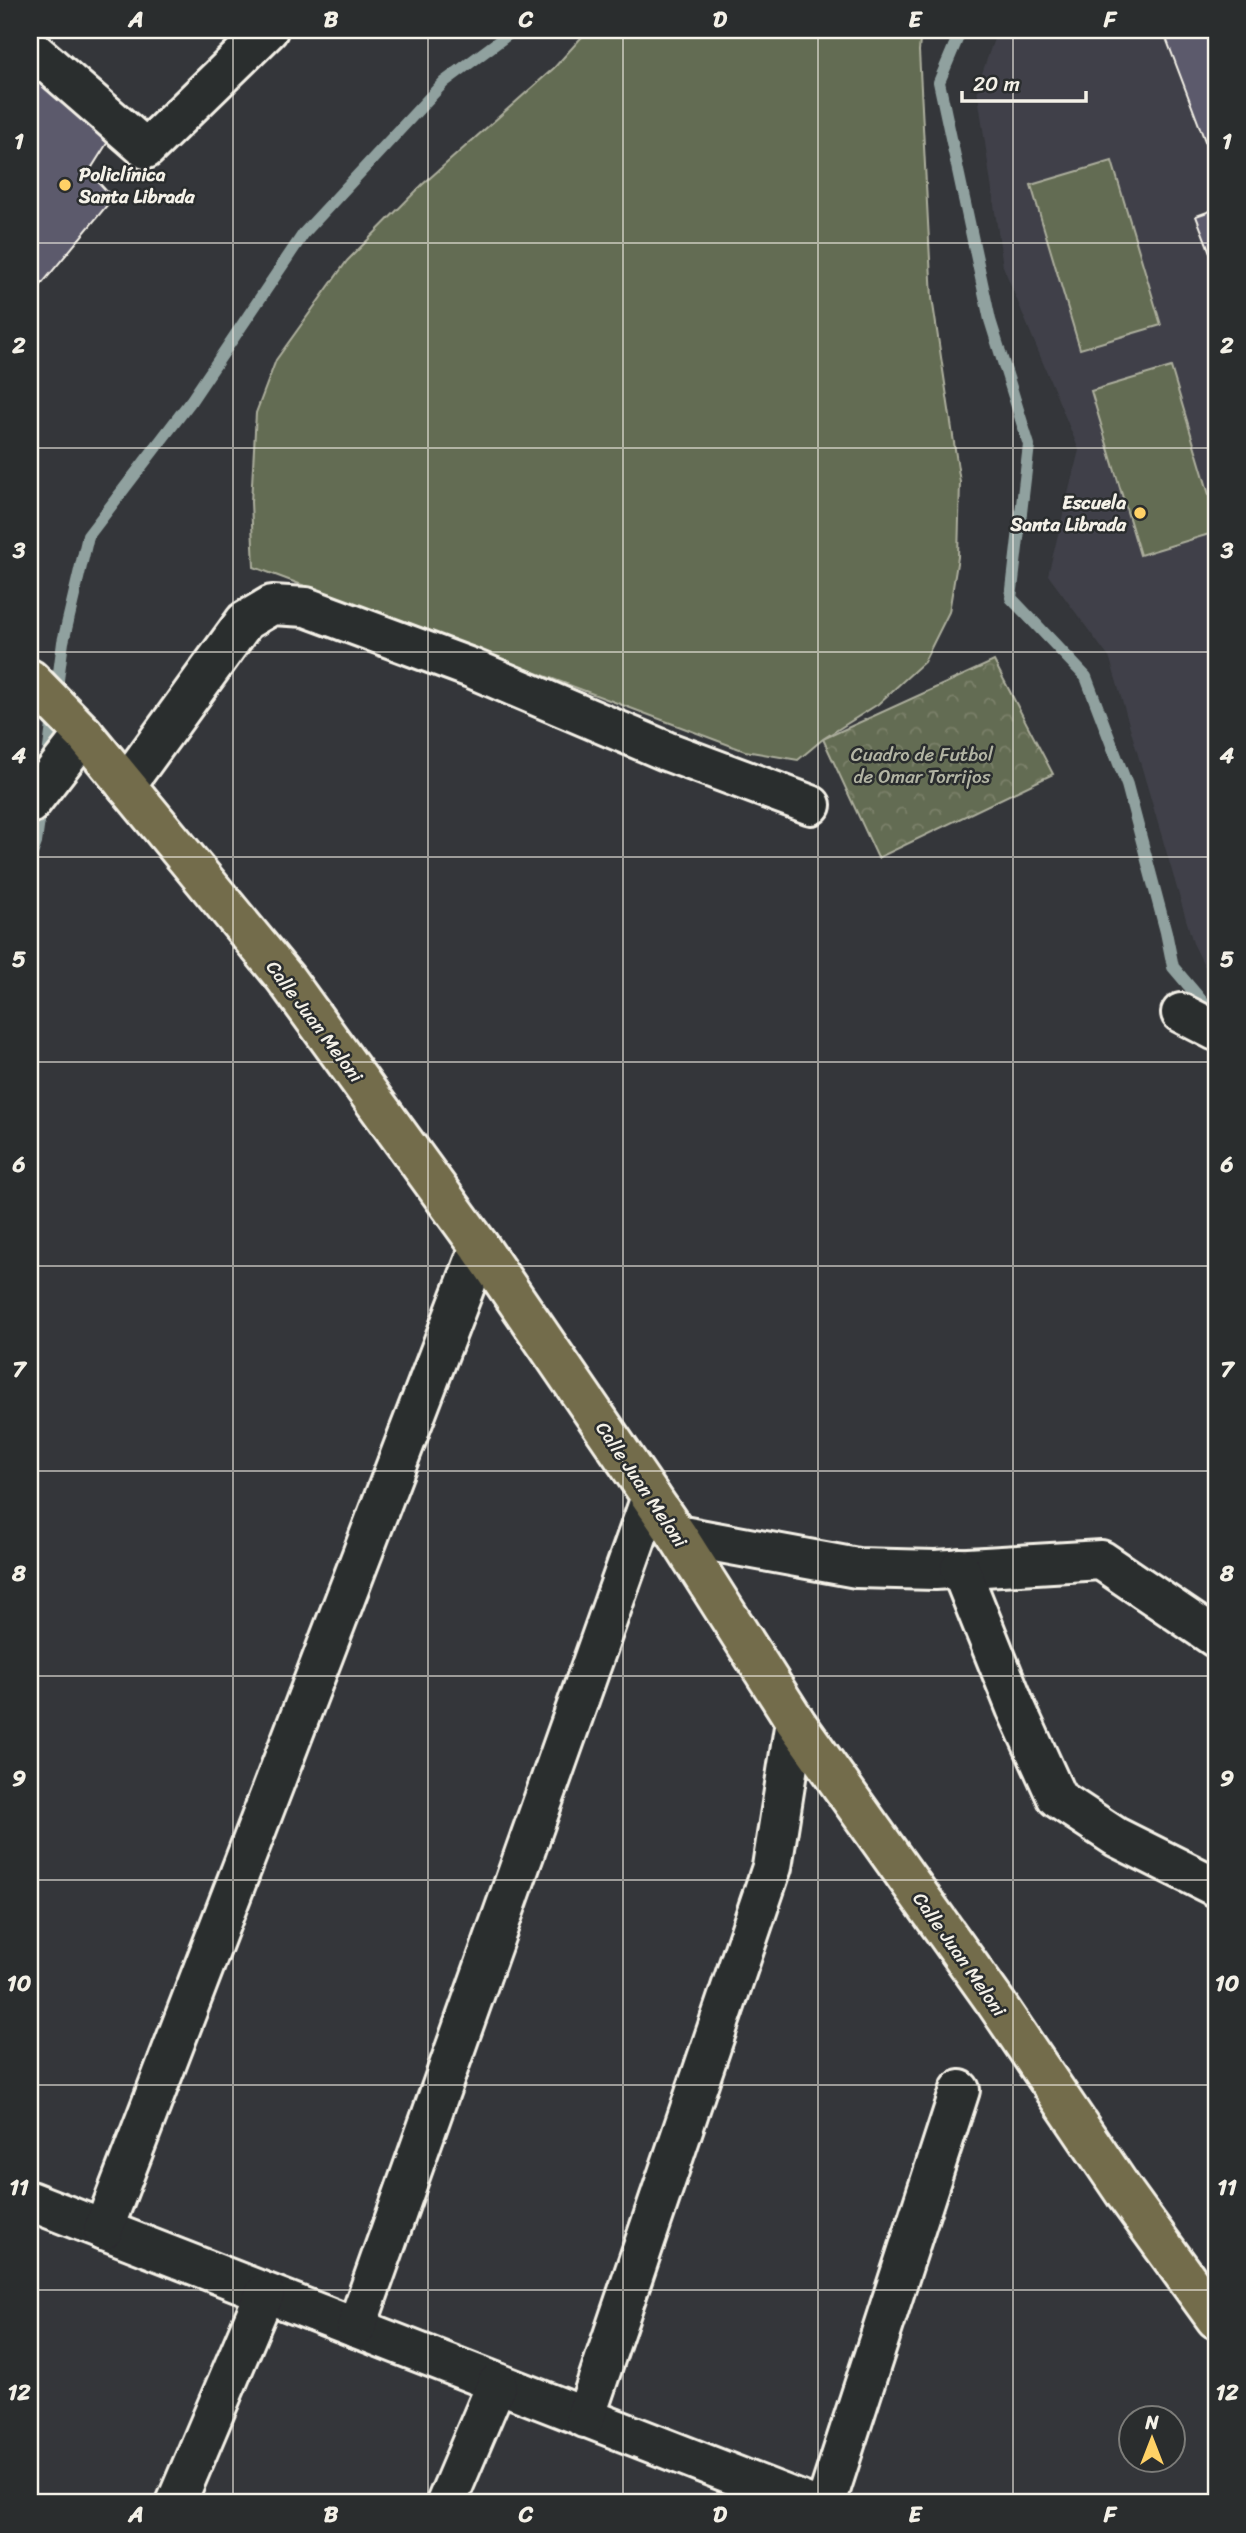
<svg xmlns="http://www.w3.org/2000/svg" width="1246" height="2533" viewBox="0 0 1246 2533" font-family="Sriracha,sans-serif">
	<style>
		.built { fill: #404149 }
		.park { fill: url(#park-crowns); stroke: #acae9d; stroke-width: 2 }
		.garden { fill: #646c52; stroke: #acae9d; stroke-width: 2 }
		.lines { fill: none; stroke-linecap: round; stroke-linejoin: round }
		.stream { stroke: #90a19f; stroke-width: 12 }
		.building { fill: #5c5a6c; stroke: #f4f1e8; stroke-width: 2 }
		.minor-casing { stroke: #f4f1e8; stroke-width: 44 }
		.major-casing { stroke: #f4f1e8; stroke-width: 44 }
		.minor { stroke: #2a2d2e; stroke-width: 38 }
		.major { stroke: #736c4b; stroke-width: 38 }
		.grid { fill: none; stroke: #f4f1e8; stroke-width: 2; stroke-opacity: 0.55 }
		.poi-dot { fill: #ffd166; stroke: #2a2d2e; stroke-width: 2.5 }
		.labels { text-anchor: middle; stroke-width: 5; stroke-linejoin: round; paint-order: stroke }
		.poi-label { font-size: 19px; font-weight: bold; fill: #f4f1e8; stroke: #2a2d2e; text-anchor: start }
		.park-label { font-size: 19px; fill: #b3b5a4; stroke: #2a2d2e }
		.street-label { font-size: 19px; fill: #f4f1e8; stroke: #2a2d2e }
		.neatline { fill: none; stroke: #f4f1e8; stroke-width: 2.5 }
		.grid-label { font-size: 23px; text-anchor: middle; font-weight: bold; fill: #f4f1e8 }
	</style>
	<defs>
		<pattern id="park-crowns" width="20" height="18" patternUnits="userSpaceOnUse" patternTransform="scale(1.75)"><rect width="20" height="18" fill="#646c52"/><path d="M2 6a3 3 0 1 1 6 0M12 15a3 3 0 1 1 6 0" fill="none" stroke="#7b816b"/></pattern>
	</defs>
	<rect width="100%" height="100%" fill="#34363a"/>
	<filter id="ink" filterUnits="userSpaceOnUse"><feTurbulence type="fractalNoise" baseFrequency=".0143" numOctaves="2"/><feDisplacementMap in="SourceGraphic" scale="14" xChannelSelector="R" yChannelSelector="G"/><feConvolveMatrix kernelMatrix="1 2 1 2 8 2 1 2 1" color-interpolation-filters="sRGB"/></filter>
	<g filter="url(#ink)">
		<polygon class="built" points="997,30 1216,30 1216,989 1193,943 1110,659 1048,575 1079,450 1003,266 977,88"/>
		<polygon class="park" points="994,661 1053,774 878,858 823,739"/>
		<g class="garden">
			<polygon points="588,30 921,30 919,51 932,298 960,482 958,557 949,612 924,662 878,704 823,739 798,760 745,751 254,567 251,502 256,413 276,360 347,261 422,185 554,68"/>
			<polygon points="1112,161 1161,325 1080,349 1031,185"/>
			<polygon points="1171,367 1216,518 1216,532 1140,555 1091,391"/>
		</g>
		<g class="lines">
			<g class="stream">
				<polyline points="961,30 939,82 990,320 1029,445 1011,598 1086,677 1127,785 1166,932 1173,967 1212,1013"/>
				<polyline points="47,763 63,642 88,536 191,401 304,233 444,82 514,30"/>
				<polyline points="30,859 36,843 41,805"/>
			</g>
		</g>
		<g class="building">
			<polygon points="1163,30 1216,30 1216,170"/>
			<polygon points="30,70 111,137 89,172 113,198 41,285 30,272"/>
			<polygon points="1216,209 1216,268 1196,216"/>
		</g>
		<g class="lines">
			<defs>
				<g id="minor">
					<polyline points="30,48 146,149 268,30"/>
					<polyline points="126,785 245,621 272,605 306,607 471,668 666,751 811,805"/>
					<polyline points="30,804 84,734"/>
					<polyline points="1181,1013 1216,1031"/>
					<polyline points="677,1535 857,1568 935,1570 1101,1560 1216,1638"/>
					<polyline points="960,1568 1016,1708 1057,1798 1116,1837 1216,1887"/>
					<polyline points="30,2201 806,2503"/>
					<polyline points="103,2230 480,1247"/>
					<polyline points="356,2328 651,1497"/>
					<polyline points="585,2418 772,1867 795,1721"/>
					<polyline points="176,2503 265,2293"/>
					<polyline points="446,2503 497,2383"/>
					<polyline points="826,2503 960,2090"/>
				</g>
				<polyline id="major" points="30,679 84,734 285,978 480,1247 677,1535 795,1721 996,2003 1126,2195 1216,2319"/>
			</defs>
			<use href="#minor" class="minor-casing"/>
			<use href="#major" class="major-casing"/>
			<use href="#minor" class="minor"/>
			<use href="#major" class="major"/>
		</g>
	</g>
	<path class="grid" d="M233,30v2473M428,30v2473M623,30v2473M818,30v2473M1013,30v2473M30,243h1186M30,448h1186M30,652h1186M30,857h1186M30,1062h1186M30,1266h1186M30,1471h1186M30,1676h1186M30,1880h1186M30,2085h1186M30,2290h1186"/>
	<g class="poi-dot">
		<circle cx="65" cy="185" r="7"/>
		<circle cx="1140" cy="513" r="7"/>
	</g>
	<g class="labels">
		<g class="poi-label">
			<text x="79" y="181">Policlínica<tspan x="79" dy="22">Santa Librada</tspan></text>
			<text x="1126" y="509" text-anchor="end">Escuela<tspan x="1126" dy="22">Santa Librada</tspan></text>
		</g>
		<g class="park-label">
			<text x="922" y="761">Cuadro de Futbol<tspan x="922" dy="22">de Omar Torrijos</tspan></text>
		</g>
		<g class="street-label">
			<text transform="translate(315 1021) rotate(53)" y="7">Calle Juan Meloni</text>
			<text transform="translate(642 1484) rotate(56)" y="7">Calle Juan Meloni</text>
			<text transform="translate(960 1954) rotate(55)" y="7">Calle Juan Meloni</text>
		</g>
	</g>
	<rect width="1246" height="2533" fill="none" stroke="#2a2d2e" stroke-width="77"/>
	<g transform="translate(1152 2439)"><circle r="33" fill="#2a2d2e" stroke="#7b7b78" stroke-width="2"/>
	<path d="M0-5L12 26L0 18L-12 26Z" fill="#ffd166"/>
	<text y="-10" font-size="19" font-weight="bold" text-anchor="middle" fill="#f4f1e8">N</text>
	</g>
	<path d="M962 91v10h124v-10" fill="none" stroke="#f4f1e8" stroke-width="3.5"/>
	<text x="973" y="91" font-size="21" fill="#f4f1e8" stroke="#2a2d2e" stroke-width="5" paint-order="stroke">20 m</text>
	<rect x="38" y="38" width="1170" height="2456" class="neatline"/>
	<g class="grid-label">
		<text x="136" y="27">A</text>
		<text x="331" y="27">B</text>
		<text x="526" y="27">C</text>
		<text x="720" y="27">D</text>
		<text x="915" y="27">E</text>
		<text x="1110" y="27">F</text>
		<text x="19" y="149">1</text>
		<text x="1227" y="149">1</text>
		<text x="19" y="353">2</text>
		<text x="1227" y="353">2</text>
		<text x="19" y="558">3</text>
		<text x="1227" y="558">3</text>
		<text x="19" y="763">4</text>
		<text x="1227" y="763">4</text>
		<text x="19" y="967">5</text>
		<text x="1227" y="967">5</text>
		<text x="19" y="1172">6</text>
		<text x="1227" y="1172">6</text>
		<text x="19" y="1377">7</text>
		<text x="1227" y="1377">7</text>
		<text x="19" y="1581">8</text>
		<text x="1227" y="1581">8</text>
		<text x="19" y="1786">9</text>
		<text x="1227" y="1786">9</text>
		<text x="19" y="1991">10</text>
		<text x="1227" y="1991">10</text>
		<text x="19" y="2195">11</text>
		<text x="1227" y="2195">11</text>
		<text x="19" y="2400">12</text>
		<text x="1227" y="2400">12</text>
		<text x="136" y="2522">A</text>
		<text x="331" y="2522">B</text>
		<text x="526" y="2522">C</text>
		<text x="720" y="2522">D</text>
		<text x="915" y="2522">E</text>
		<text x="1110" y="2522">F</text>
	</g>
</svg>
